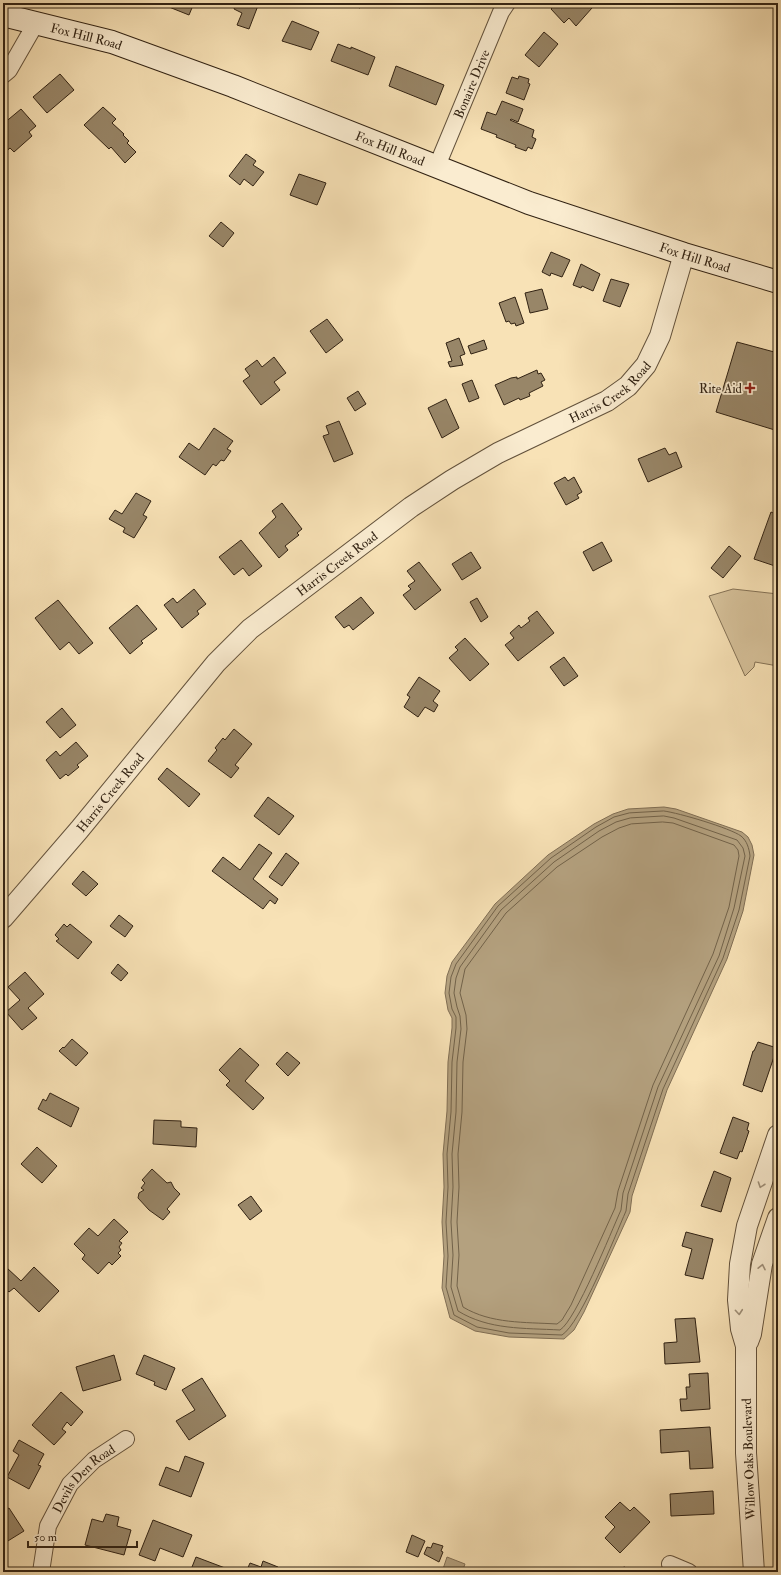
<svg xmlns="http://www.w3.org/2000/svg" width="781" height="1575" viewBox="0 0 781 1575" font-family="'IM FELL Double Pica',serif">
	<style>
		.green { fill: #d6c19a; stroke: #847256 }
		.water { fill: #b4a17f; stroke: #806e54 }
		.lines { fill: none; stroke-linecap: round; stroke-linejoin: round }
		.shore { stroke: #726249; stroke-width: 1 }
		.building { fill: #988668; stroke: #312213 }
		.minor-casing { stroke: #63523c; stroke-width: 18 }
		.tertiary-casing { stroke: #63523c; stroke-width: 22 }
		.secondary-casing { stroke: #312213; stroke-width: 24 }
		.minor { stroke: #faecd0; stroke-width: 16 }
		.tertiary { stroke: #faecd0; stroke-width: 20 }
		.secondary { stroke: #faecd0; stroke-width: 22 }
		.oneway { stroke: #a0917b }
		.poi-dot { fill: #8f2418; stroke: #faecd0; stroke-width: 1.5 }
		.labels { text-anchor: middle; stroke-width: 3.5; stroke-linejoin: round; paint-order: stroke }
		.street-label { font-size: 13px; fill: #312213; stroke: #faecd0 }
		.poi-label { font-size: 13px; fill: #312213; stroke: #faecd0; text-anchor: end }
	</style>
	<rect width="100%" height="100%" fill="#f8e2b6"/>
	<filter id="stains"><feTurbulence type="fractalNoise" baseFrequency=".005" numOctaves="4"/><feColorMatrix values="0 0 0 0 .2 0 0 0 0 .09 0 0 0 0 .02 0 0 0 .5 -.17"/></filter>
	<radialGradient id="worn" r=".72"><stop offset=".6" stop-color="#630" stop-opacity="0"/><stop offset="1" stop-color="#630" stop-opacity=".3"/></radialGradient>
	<polygon class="green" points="733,589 778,594 778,666 755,662 754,667 745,676 709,596"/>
	<g class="water">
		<polygon points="664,807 676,809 742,832 748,837 752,845 754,855 743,911 727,959 667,1090 632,1196 630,1212 584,1312 574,1330 564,1339 509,1337 475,1331 450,1318 442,1288 444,1256 442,1222 444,1187 443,1154 447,1111 448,1062 452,1028 452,1018 448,1010 445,993 447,976 452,962 495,904 548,855 594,824 613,814 628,809"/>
		<polygon points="447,1557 465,1564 462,1572 442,1572"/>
	</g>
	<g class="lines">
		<g class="shore">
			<path d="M664,811c15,2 66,17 77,25 6,5 8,12 9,20l-11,54 -16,48 -60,131 -35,105 -2,17c-11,25 -45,112 -64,124l-53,-2 -32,-6 -23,-12 -8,-28 2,-31 -2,-34 2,-35 -1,-33 4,-42 1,-50 4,-34v-11l-4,-8 -3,-16 2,-16 5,-13 42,-58 53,-48 45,-31 18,-10 15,-4z"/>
			<path d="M664,816l10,2 63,22 6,8 2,8 -11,52 -15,48 -61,131 -35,106 -2,17c-10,22 -45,110 -61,120 -36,-2 -71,0 -102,-19l-7,-24 2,-32 -2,-33 2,-35 -1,-33 4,-42 1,-50 4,-33 -1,-13 -3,-9 -3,-14 2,-15 4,-11 41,-57 53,-48 45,-31 17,-9 14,-4z"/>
			<path d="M663,822l10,1 61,22 4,5 1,6 -10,51 -16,47 -60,131 -35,106 -3,17 -44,97 -9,15 -5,4c-32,-2 -66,0 -94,-17l-6,-21 2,-31 -2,-33 2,-35 -1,-33 4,-42 1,-50 4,-33 -1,-14 -6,-22 5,-24 41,-56 51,-46 45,-30 17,-9 12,-4z"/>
		</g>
	</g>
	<g class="building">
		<polygon points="165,3 194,3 189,15 164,5"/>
		<polygon points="228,3 259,3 249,29 237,25 242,13 234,9 235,6"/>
		<polygon points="348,3 362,3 360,8"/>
		<polygon points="557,3 587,3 592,8 576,26 569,18 564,23 551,9"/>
		<polygon points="292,21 319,32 311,50 282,41"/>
		<polygon points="544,32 558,44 539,67 525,55"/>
		<polygon points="338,44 351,49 351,47 375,57 368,75 331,61"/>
		<polygon points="396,66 444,85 436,105 389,86"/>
		<polygon points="60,74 74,90 47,113 33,97"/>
		<polygon points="519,76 529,79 528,83 530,84 524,100 506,93 512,77 518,79"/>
		<polygon points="502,101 523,109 518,122 511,119 510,120 534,130 532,137 536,139 532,149 528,147 526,151 515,147 516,145 496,137 497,135 481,129 487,112 496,115"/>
		<polygon points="103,107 116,119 112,123 124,134 123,135 129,141 127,143 136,152 125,163 111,147 109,149 84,125"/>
		<polygon points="21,109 36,126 29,132 32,136 14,152 10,148 3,154 3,124"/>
		<polygon points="246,154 256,161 253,165 264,172 253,186 244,179 240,185 229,176"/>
		<polygon points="299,174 326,183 317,205 290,195"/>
		<polygon points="221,222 234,233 223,247 209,236"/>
		<polygon points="551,252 570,260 562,277 551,273 550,276 542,272"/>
		<polygon points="581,264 600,274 593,291 582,286 581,288 573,285"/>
		<polygon points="611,279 629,284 620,307 603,301"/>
		<polygon points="542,289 548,309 530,313 525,293"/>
		<polygon points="515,297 524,323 516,326 515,323 511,324 509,321 506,322 499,303"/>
		<polygon points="327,319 343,340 326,353 310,331"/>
		<polygon points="459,338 465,354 460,356 463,365 450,367 448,362 452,361 446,343"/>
		<polygon points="484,340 487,349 471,354 468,346"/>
		<polygon points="737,342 778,353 778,431 716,412"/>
		<polygon points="274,357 286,373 274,382 280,390 261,405 243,381 250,376 245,369 257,360 262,367"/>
		<polygon points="537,370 538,374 541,373 545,380 541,382 543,386 529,393 530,396 520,400 519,398 504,405 495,385 511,378 517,377 517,379"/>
		<polygon points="472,380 479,398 469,402 462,384"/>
		<polygon points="358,391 366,404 355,411 347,398"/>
		<polygon points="446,399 459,428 442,438 428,408"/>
		<polygon points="339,421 353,454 334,462 323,436 329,434 326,426"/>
		<polygon points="214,428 233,441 227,449 231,451 224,461 221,460 216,466 213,464 205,475 179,457 189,443 199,450"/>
		<polygon points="665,448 669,455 676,452 682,467 648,482 638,459"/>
		<polygon points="565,477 568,481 574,477 582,492 577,495 579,498 566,505 554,483"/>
		<polygon points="136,493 151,501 143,515 147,517 134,538 123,532 125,528 109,519 115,510 122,514"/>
		<polygon points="282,503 302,529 297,533 299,535 285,546 288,550 279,558 259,533 276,517 272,511"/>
		<polygon points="771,512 778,515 778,567 754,559"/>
		<polygon points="241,540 262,566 249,576 243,568 234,575 219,557"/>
		<polygon points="602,542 612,561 593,571 583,552"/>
		<polygon points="729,546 741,556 723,578 711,568"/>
		<polygon points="471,552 481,568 462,580 452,564"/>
		<polygon points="419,562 441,590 415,610 403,595 411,589 408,586 415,581 407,571"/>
		<polygon points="194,589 206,604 197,611 199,614 182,628 164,605 173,598 177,603"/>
		<polygon points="361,597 374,613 353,630 349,625 344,628 335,617"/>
		<polygon points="477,598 488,617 481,622 470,602"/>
		<polygon points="58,600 93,643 79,654 69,642 60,650 35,618"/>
		<polygon points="137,605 157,629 141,641 143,643 130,654 109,628"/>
		<polygon points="537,611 554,633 518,661 505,645 514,638 510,633 519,625 521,628 530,621 528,618"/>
		<polygon points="465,638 489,664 470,681 449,658 458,650 455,647"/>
		<polygon points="564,657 578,676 564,686 550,667"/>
		<polygon points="419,677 440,691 433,701 438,705 434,712 425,707 418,717 404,707 410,697 407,695"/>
		<polygon points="62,708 76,725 60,738 46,722"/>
		<polygon points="234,729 252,744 235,765 239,768 231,778 208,761 217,750 215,748 223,738 225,740"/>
		<polygon points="76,742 88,756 77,765 79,767 68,776 66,774 60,779 46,760 56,751 60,756"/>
		<polygon points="167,768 200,794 189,807 158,779"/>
		<polygon points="268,797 294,816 279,835 254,816"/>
		<polygon points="259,844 272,853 253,879 278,899 275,904 270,900 263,909 212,871 223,857 240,870"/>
		<polygon points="286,853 299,863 282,886 269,877"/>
		<polygon points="83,871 98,884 86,896 72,884"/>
		<polygon points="119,915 133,926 125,937 110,926"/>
		<polygon points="64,924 67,927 70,924 92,942 78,959 56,941 59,939 55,935"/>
		<polygon points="118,964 128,973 121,981 111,973"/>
		<polygon points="25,972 44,994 28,1008 37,1018 22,1030 6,1012 20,1000 8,987"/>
		<polygon points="72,1039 88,1053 76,1066 59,1051 63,1047 64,1048"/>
		<polygon points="758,1042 777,1048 762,1092 743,1085 753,1051 754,1051"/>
		<polygon points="240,1048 259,1065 245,1081 264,1098 253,1110 226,1085 230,1081 219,1070"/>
		<polygon points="287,1052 300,1063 288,1076 276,1064"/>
		<polygon points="50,1093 79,1108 71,1127 38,1109 43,1099 46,1101"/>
		<polygon points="733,1117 749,1123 747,1130 749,1131 742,1152 740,1151 737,1159 720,1153"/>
		<polygon points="154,1120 181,1121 181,1127 197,1128 196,1147 153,1144"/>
		<polygon points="37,1147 57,1166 42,1183 21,1164"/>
		<polygon points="152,1169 167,1183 171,1182 174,1188 180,1194 167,1209 170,1212 163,1220 149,1210 138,1198 139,1193 144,1190 141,1188 145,1183 142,1180"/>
		<polygon points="714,1171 731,1178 721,1212 701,1206"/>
		<polygon points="251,1196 262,1211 250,1220 238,1205"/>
		<polygon points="114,1219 128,1232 119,1241 122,1243 119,1247 121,1250 118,1253 121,1256 112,1265 109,1262 98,1274 82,1259 85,1255 74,1244 89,1228 98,1236"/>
		<polygon points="686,1232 713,1239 703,1279 685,1275 692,1249 682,1246"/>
		<polygon points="34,1267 59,1291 39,1312 14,1288 9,1292 3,1286 3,1272 7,1268 21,1281"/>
		<polygon points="695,1318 700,1362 665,1364 664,1343 677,1342 675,1319"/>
		<polygon points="114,1355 121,1380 83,1391 76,1367"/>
		<polygon points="144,1355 175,1368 166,1390 154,1385 155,1382 136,1374"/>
		<polygon points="708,1373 710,1409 681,1411 680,1399 687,1399 686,1387 690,1387 689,1374"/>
		<polygon points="202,1378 226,1416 189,1440 176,1421 195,1410 182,1390"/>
		<polygon points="61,1392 83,1412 71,1426 67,1422 62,1429 66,1432 54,1445 32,1425"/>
		<polygon points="710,1427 713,1468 690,1469 689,1451 661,1453 660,1430"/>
		<polygon points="19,1440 44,1454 38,1465 41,1466 29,1489 7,1477 19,1455 13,1451"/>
		<polygon points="185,1456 204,1463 191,1497 159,1485 166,1467 179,1472"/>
		<polygon points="713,1491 714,1514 671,1516 670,1494"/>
		<polygon points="620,1502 630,1511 634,1507 650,1522 620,1553 605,1538 615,1527 605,1517"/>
		<polygon points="9,1508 24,1531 3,1544 3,1511"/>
		<polygon points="106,1514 119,1517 117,1526 131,1530 124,1555 85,1545 92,1519 103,1522"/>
		<polygon points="153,1520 192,1535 183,1557 160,1548 155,1561 139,1555"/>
		<polygon points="412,1535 425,1541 418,1557 406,1552"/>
		<polygon points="433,1543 443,1546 441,1551 443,1552 439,1562 424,1554 427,1547 431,1548"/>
		<polygon points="196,1557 233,1571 233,1572 190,1572"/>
		<polygon points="263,1561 278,1567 276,1572 246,1572 250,1563 261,1567"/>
		<polygon points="625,1567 626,1572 607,1572 607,1571"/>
	</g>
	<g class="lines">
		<defs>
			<g id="minor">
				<polyline points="3,75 9,70 36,23"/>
				<path id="s1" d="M437,166l64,-154 6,-9"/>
				<polyline points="670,1564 689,1572"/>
				<path id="s2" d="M41,1572l7,-46 22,-42 24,-24 32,-21"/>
			</g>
			<g id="tertiary">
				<path id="s3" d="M3,918l76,-88 137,-167 34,-34 161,-122 41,-27 46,-27 109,-52 21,-15 18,-21 14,-29 24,-82"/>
				<polyline points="748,1342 751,1334 762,1264 778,1218"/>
				<polyline points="754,1572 746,1453 746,1346 741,1329 738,1300 740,1264 747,1226 778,1135"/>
			</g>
			<g id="secondary">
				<path id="s4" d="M3,15l109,27 121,44 296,117 155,51 94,28"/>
			</g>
		</defs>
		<use href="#minor" class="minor-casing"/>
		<use href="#tertiary" class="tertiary-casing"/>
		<use href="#secondary" class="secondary-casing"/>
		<use href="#minor" class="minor"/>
		<use href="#tertiary" class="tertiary"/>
		<use href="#secondary" class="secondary"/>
	</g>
	<defs><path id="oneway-chevron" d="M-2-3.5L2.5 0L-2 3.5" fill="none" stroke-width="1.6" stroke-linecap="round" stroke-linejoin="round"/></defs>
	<g class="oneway">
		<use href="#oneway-chevron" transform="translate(761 1185) rotate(109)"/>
		<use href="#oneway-chevron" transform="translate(762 1267) rotate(-78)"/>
		<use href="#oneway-chevron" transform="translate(739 1312) rotate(85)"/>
	</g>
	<path class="poi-dot" d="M748 382h4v4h4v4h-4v4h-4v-4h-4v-4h4z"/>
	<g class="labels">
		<g class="street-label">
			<text dy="5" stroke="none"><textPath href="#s4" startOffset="86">Fox Hill Road</textPath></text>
			<text dy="5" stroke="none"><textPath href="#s1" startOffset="89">Bonaire Drive</textPath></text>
			<text dy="5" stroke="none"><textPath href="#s4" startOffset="410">Fox Hill Road</textPath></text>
			<text dy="5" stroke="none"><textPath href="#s4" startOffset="734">Fox Hill Road</textPath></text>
			<text dy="5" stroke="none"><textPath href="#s3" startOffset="813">Harris Creek Road</textPath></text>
			<text dy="5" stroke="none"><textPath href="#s3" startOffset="489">Harris Creek Road</textPath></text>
			<text dy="5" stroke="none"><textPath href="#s3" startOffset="165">Harris Creek Road</textPath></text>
			<text transform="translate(748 1459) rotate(-92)" y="5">Willow Oaks Boulevard</text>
			<text dy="5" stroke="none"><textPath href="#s2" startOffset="107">Devils Den Road</textPath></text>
		</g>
		<g class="poi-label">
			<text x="742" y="393">Rite Aid</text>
		</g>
	</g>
	<rect width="781" height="1575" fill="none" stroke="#f8e2b6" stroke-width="16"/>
	<rect x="4" y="4" width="773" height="1567" fill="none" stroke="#312213" stroke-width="2"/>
	<rect x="8" y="8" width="765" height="1559" fill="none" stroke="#312213"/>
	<path d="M28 1541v6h109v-6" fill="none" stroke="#312213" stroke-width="2"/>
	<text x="34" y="1541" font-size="12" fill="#312213" stroke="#faecd0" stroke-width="3" paint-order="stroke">50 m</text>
	<rect width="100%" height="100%" filter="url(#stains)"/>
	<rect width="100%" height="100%" fill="url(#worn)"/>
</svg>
